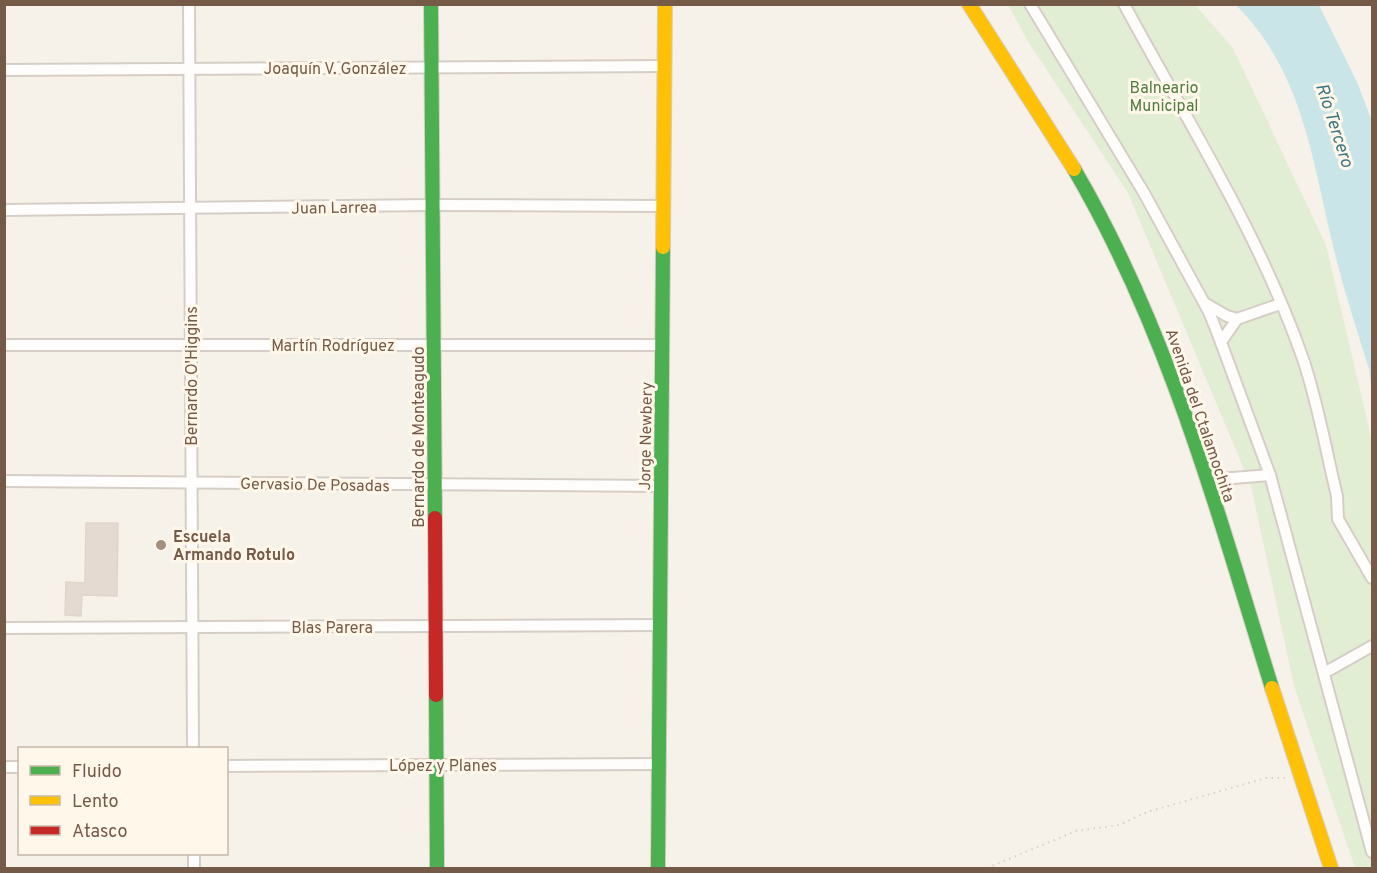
<svg xmlns="http://www.w3.org/2000/svg" width="1377" height="873" viewBox="0 0 1377 873" font-family="Overpass,sans-serif">
	<style>
		.green { fill: #e2eed3 }
		.water { fill: #cae5e8 }
		.building { fill: #e4dad1; stroke: #e0d5cb; stroke-width: 1.5 }
		.lines { fill: none; stroke-linecap: round; stroke-linejoin: round }
		.street-casing { stroke: #d6cec6; stroke-width: 14 }
		.fast-casing { stroke: #d6cec6; stroke-width: 16 }
		.slow-casing { stroke: #d6cec6; stroke-width: 16 }
		.jam-casing { stroke: #d6cec6; stroke-width: 16 }
		.path { stroke: #d8d0c9; stroke-width: 2; stroke-dasharray: 1.5 4.5; stroke-linecap: butt }
		.street { stroke: #fefdfc; stroke-width: 10 }
		.fast { stroke: #4caf50; stroke-width: 14 }
		.slow { stroke: #ffc107; stroke-width: 14 }
		.jam { stroke: #c62828; stroke-width: 14 }
		.poi-dot { fill: #a38f80; stroke: #fff7ea; stroke-width: 2 }
		.labels { text-anchor: middle; stroke-width: 6; stroke-linejoin: round; paint-order: stroke }
		.street-label { font-size: 16px; fill: #765a48; stroke: #fff7ea }
		.park-label { font-size: 16px; fill: #507d40; stroke: #fff7ea }
		.poi-label { font-size: 16px; font-weight: bold; fill: #765a48; stroke: #fff7ea; text-anchor: start }
		.water-label { font-size: 18px; font-style: italic; fill: #3e7783; stroke: #fff7ea }
	</style>
	<rect width="100%" height="100%" fill="#f7f2e9"/>
	<polygon class="green" points="1008,5 1195,5 1233,48 1326,245 1372,441 1372,868 1355,868 1294,686 1251,486 1128,193 1027,40"/>
	<path class="water" d="M1236,5h83l38,77 15,39v271l-3,-23c-14,-45 -29,-90 -39,-136 -19,-83 -31,-165 -94,-228z"/>
	<polygon class="building" points="86,523 118,523 117,596 82,595 81,616 65,615 66,582 85,583"/>
	<g class="lines">
		<defs>
			<g id="street">
				<polyline points="189,4 193,748"/>
				<polyline points="1030,4 1144,193 1209,312 1219,337 1270,475 1372,852"/>
				<path d="M1124,4c63,117 135,229 179,355 15,44 23,92 34,137l1,23 34,59"/>
				<polyline points="4,70 665,66"/>
				<polyline points="4,210 432,205 663,206"/>
				<polyline points="1206,304 1227,316 1237,319"/>
				<polyline points="1221,342 1237,319 1280,304"/>
				<polyline points="4,345 662,345"/>
				<polyline points="1208,480 1270,475"/>
				<polyline points="4,481 661,486"/>
				<polyline points="4,628 660,625"/>
				<polyline points="1324,673 1372,646"/>
				<polyline points="226,766 659,764"/>
				<polyline points="4,767 20,767"/>
				<polyline points="194,854 194,868"/>
			</g>
			<g id="fast">
				<polyline points="431,4 435,518"/>
				<path d="M1074,169c95,162 143,342 198,519"/>
				<polyline points="436,695 437,868"/>
				<polyline points="658,868 663,247"/>
			</g>
			<g id="slow">
				<polyline points="969,4 1074,169"/>
				<polyline points="663,247 665,4"/>
				<polyline points="1272,688 1331,868"/>
			</g>
			<polyline id="jam" points="435,518 436,695"/>
		</defs>
		<use href="#street" class="street-casing"/>
		<use href="#fast" class="fast-casing"/>
		<use href="#slow" class="slow-casing"/>
		<use href="#jam" class="jam-casing"/>
		<polyline class="path" points="987,868 1076,831 1119,825 1147,812 1266,778 1289,778"/>
		<use href="#street" class="street"/>
		<use href="#fast" class="fast"/>
		<use href="#slow" class="slow"/>
		<use href="#jam" class="jam"/>
	</g>
	<circle class="poi-dot" cx="161" cy="545" r="6"/>
	<g class="labels">
		<g class="street-label">
			<text x="335" y="74">Joaquín V. González</text>
			<text transform="translate(334 207) rotate(-1)" y="6">Juan Larrea</text>
			<text x="333" y="351">Martín Rodríguez</text>
			<text transform="translate(191 376) rotate(-90)" y="6">Bernardo O'Higgins</text>
			<text transform="translate(1201 415) rotate(71)" y="6">Avenida del Ctalamochita</text>
			<text transform="translate(645 436) rotate(-89)" y="6">Jorge Newbery</text>
			<text transform="translate(418 437) rotate(-90)" y="6">Bernardo de Monteagudo</text>
			<text transform="translate(315 484) rotate(1)" y="6">Gervasio De Posadas</text>
			<text x="332" y="633">Blas Parera</text>
			<text x="443" y="771">López y Planes</text>
		</g>
		<g class="park-label">
			<text x="1164" y="93">Balneario<tspan x="1164" dy="18">Municipal</tspan></text>
		</g>
		<g class="poi-label">
			<text x="173" y="542">Escuela<tspan x="173" dy="18">Armando Rotulo</tspan></text>
		</g>
		<g class="water-label">
			<text transform="translate(1335 125) rotate(72)" y="6">Río Tercero</text>
		</g>
	</g>
	<rect width="1377" height="873" fill="none" stroke="#765a48" stroke-width="12"/>
	<rect x="18" y="747" width="210" height="108" fill="#fff7ea" stroke="#c8b8a9" stroke-width="1.5"/>
	<rect x="30" y="766" width="30" height="9" fill="#4caf50" stroke="#c8b8a9" stroke-width="1.5"/>
	<text x="72" y="777" font-size="18" fill="#765a48">Fluido</text>
	<rect x="30" y="796" width="30" height="9" fill="#ffc107" stroke="#c8b8a9" stroke-width="1.5"/>
	<text x="72" y="807" font-size="18" fill="#765a48">Lento</text>
	<rect x="30" y="826" width="30" height="9" fill="#c62828" stroke="#c8b8a9" stroke-width="1.5"/>
	<text x="72" y="837" font-size="18" fill="#765a48">Atasco</text>
</svg>
